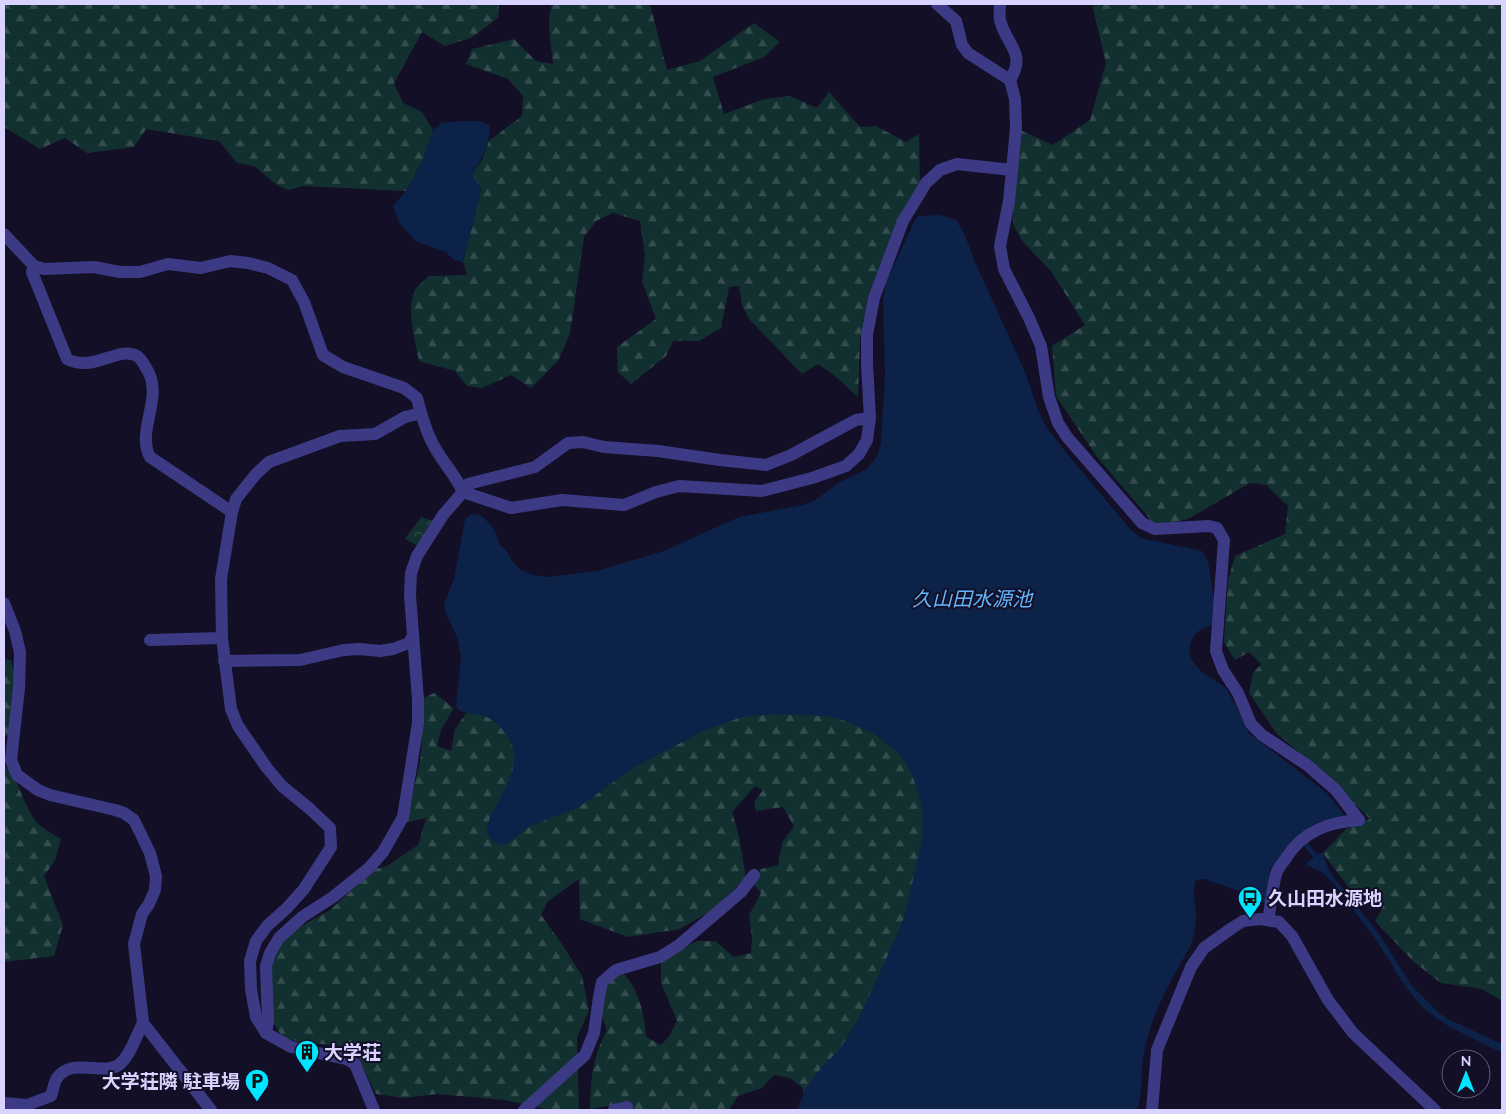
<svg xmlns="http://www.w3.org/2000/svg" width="1506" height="1114" viewBox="0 0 1506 1114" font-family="Mulish,'Noto Sans JP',sans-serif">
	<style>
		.forest { fill: url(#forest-firs) }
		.park { fill: url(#park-crowns) }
		.water { fill: #0c2248 }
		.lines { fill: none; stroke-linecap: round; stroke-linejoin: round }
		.stream { stroke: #0c2248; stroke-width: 4.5 }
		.minor { stroke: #3d3a85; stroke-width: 12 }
		.labels { text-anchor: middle; stroke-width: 4; stroke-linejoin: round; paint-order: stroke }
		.poi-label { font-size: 19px; font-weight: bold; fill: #d9d4ff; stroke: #130f26; text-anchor: start }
		.water-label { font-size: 20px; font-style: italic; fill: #62b6ff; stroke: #130f26 }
	</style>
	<defs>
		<pattern id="forest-firs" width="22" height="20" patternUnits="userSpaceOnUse" patternTransform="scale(1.25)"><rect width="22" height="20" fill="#12302f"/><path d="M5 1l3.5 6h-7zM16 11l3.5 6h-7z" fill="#344d4e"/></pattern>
		<pattern id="park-crowns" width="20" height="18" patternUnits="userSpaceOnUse" patternTransform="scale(1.25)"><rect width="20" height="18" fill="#12302f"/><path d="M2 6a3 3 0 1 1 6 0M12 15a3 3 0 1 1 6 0" fill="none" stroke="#344d4e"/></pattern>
	</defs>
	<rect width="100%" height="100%" fill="#130f26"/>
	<g class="forest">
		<polygon points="4,4 499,4 498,18 471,38 445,46 422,32 394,83 403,103 422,112 433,130 425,157 406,191 304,186 288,190 277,185 254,166 237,163 219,141 146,129 134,147 87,153 65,138 40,149 4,127"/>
		<path d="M552,4h98l17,66 33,-9 54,-38 26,19 -16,15 -51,20 11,37 41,-15 25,-3 27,12 12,-16 31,35 16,-1 30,16 13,-8 1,49 -28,52 -24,61 -8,44 -2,57 -23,-21 -17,-12 -16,10 -53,-55 -7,-14 -3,-19 -10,1 -8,41 -22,13h-26l-7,15 -35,28 -13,-12 -1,-25 39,-28 -14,-38 3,-26 -5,-34 -27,-8 -17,8 -12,16 -14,97 -12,27 -27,27 -20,-13 -29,13 -15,-2 -12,-15 -36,-10c-4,-20 -13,-53 -4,-71 3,-5 10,-10 14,-14l38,-1 -4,-13 18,-72 -9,-16 10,-14 7,-19 33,-25 1,-20 -15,-17 -42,-15 6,-15 42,-10 22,22 17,3c-2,-21 -7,-40 -1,-60z"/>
		<polygon points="1092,4 1502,4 1502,1001 1482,989 1441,983 1414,962 1375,921 1385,903 1361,904 1323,853 1346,829 1370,819 1316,766 1277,734 1249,693 1253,673 1261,664 1249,652 1235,660 1224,642 1228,580 1235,556 1285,534 1288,506 1266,485 1250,483 1188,519 1156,526 1097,457 1056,396 1052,346 1085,325 1051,271 1023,242 1013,224 1013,196 1020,130 1053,145 1090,120 1106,63"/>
		<polygon points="4,659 11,660 16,681 10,736 4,736"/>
		<path d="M434,693l20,15 -13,22 -4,16 14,5 4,-22 12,-17 -6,-8 139,65 176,-70 75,19 76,47 -8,168 -115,177 -1,-22 -13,-10 -16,-3 -12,13 -24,8 -9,14h-98l-3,-7 -38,6c1,-32 2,-50 17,-79l-11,-32 12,-21 16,-3c16,17 20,41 22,63l15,8 9,-10 7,-14 -16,-38v-23l36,-19h18l19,16 17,-4 1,-15 -3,-23 12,-22 -7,-8 7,-16 17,-4 4,-22 12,-17 -11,-19 -27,4 -2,-9 9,-12 -8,-4 -23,26 7,24 7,42 -35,33 -31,18 -52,8 -48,-18 -1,-40 -31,22 -7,14 21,29 20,32 7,35 -12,26 2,73h-28l-47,-10 -67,-6 -33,4 -28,-4 -19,-39 -16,-9 -42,-4 -17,-5 -21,-36 -1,-32 34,-39 36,-20 45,-41 12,-3 31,-21 8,-27 -19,4 14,-67 3,-57z"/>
		<path d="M4,765c13,9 20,41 31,55 6,8 18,14 26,19l-6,21 -11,16 19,49 -9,31 -50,6z"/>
	</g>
	<polygon class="park" points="421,517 436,522 418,546 405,539"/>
	<g class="water">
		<path d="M460,121h20l10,5c-1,19 -7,32 -18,48l9,16 -18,72 -9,-2 -8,-8 -29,-10 -17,-18 -7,-18 13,-15 18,-34 9,-27 8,-7z"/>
		<path d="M939,215l17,5 8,13 11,29 50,110 13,38 7,15 14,19 72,86 10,8 61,13 6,10 7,44 -2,19 -16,8 -6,9 -2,10 3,10 10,11 24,16 16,29 7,16 79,61 16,21c-9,8 -20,4 -30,9 -19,10 -27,35 -44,45l-5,34 -18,-9 -42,-15 -9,1c-5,11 0,23 0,36 0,9 -2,19 -4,27 -20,36 -41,70 -48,110 -4,18 0,40 -7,57h-340l9,-22 16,-21 17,-17 19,-30 35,-76 12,-29 17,-75 1,-29 -10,-34 -8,-16 -8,-10 -24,-18 -33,-14 -14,-3 -55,-2 -29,3 -37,13 -72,38 -54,39 -49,19 -23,18c-13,3 -23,-8 -19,-21 10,-29 41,-58 18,-89 -5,-6 -10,-12 -17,-16 -6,-4 -22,-5 -30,-7l-3,-5 5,-50 -4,-19 -12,-26 -1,-7 10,-25 11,-59 5,-5 5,-1 5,1 8,7 7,9 5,14 6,5 7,12 6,7 13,6 16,2 49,-6 67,-20 75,-34 64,-12 11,-4 24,-18 29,-14 11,-14 3,-13 4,-67 -2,-74 3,-19 30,-64 3,-2z"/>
		<polygon points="1323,852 1327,866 1332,875 1379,934 1412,986 1439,1013 1450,1020 1502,1044 1502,1053 1448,1026 1423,1008 1403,983 1377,941 1335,885 1322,872 1314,869 1306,864 1315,856"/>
	</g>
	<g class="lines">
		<polyline class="stream" points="1302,840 1318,859"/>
		<g class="minor">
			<polyline points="937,4 956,21 962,45 968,53 1010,80 1015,99 1016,128 1009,201 1000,246 1004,269 1029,318 1041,346 1049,397 1058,423 1067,437 1142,523 1155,529 1209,526 1217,528 1224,540 1216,651 1223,670 1238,693 1251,724 1262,735 1307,765 1336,790 1359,820"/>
			<path d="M1000,4c0,5 -1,11 0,16 6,25 27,33 10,60"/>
			<path d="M4,234l30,32 10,3 50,-2 26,5h20l28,-8 33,4 29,-7 18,2 20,5 24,12 12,22 19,53 20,12 61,21 13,10c4,16 9,34 17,48 9,17 21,28 29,46l48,16 51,-8 62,5 32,-13 23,-6 83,5 50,-13 34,-12 13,-12 8,-14 3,-22 -3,-54v-29l7,-37 29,-77 23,-38 14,-13 17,-6 55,6"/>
			<path d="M34,266l-2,6 35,87c27,14 52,-14 70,-3 5,3 8,11 11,15 15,28 -12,60 2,86l82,55"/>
			<polyline points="4,603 15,631 20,652 19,688 11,760 17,775 38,790 50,795 115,810 124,813 134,820 150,853 156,876 155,890 149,904 142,914 134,944 143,1023 211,1110"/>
			<polyline points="150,640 222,638"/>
			<polyline points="224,661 300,660 344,650 359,649 380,651 393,649 409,643 413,635"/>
			<path d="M1268,920c3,-15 4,-31 8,-46 2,-6 7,-11 10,-16 17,-27 43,-36 73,-38"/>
			<polyline points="266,1033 268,1021 266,966 270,953 279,938 302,917 333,897 369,868 383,852 403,817 418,723 418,700 410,595 411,573 417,556 443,515 463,492 468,484 535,467 568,443 583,442 604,447 658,451 720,460 766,465 791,455 856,420 870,418"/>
			<path d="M4,1103l23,2 24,-9c2,-5 3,-14 6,-18 16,-22 47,-1 63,-14 11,-10 16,-28 23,-41"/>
			<polyline points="374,1110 355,1064 346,1059 291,1047 266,1033 256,1017 251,989 250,961 256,941 267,926 287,908 304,889 331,847 330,828 310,809 282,786 267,768 238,726 231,709 222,638 221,579 232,512 236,499 256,474 269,462 340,436 375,434 405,417 421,413"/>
			<polyline points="524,1110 585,1055 594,1033 599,997 602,982 616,970 660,957 679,945 741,892 754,875"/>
			<polyline points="614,1110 627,1107"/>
			<polyline points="1152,1110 1157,1050 1191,967 1204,948 1232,928 1243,921 1260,919 1279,922 1292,936 1328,1000 1353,1033 1435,1110"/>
		</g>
	</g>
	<defs>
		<symbol id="bus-pin" viewBox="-11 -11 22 30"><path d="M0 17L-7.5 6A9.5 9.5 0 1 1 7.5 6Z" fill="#00e5ff" stroke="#130f26"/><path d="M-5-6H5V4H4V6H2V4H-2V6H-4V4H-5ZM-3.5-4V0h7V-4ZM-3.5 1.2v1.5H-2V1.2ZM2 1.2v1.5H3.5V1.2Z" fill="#111"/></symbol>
		<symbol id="building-pin" viewBox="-11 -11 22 30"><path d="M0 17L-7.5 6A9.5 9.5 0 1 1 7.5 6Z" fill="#00e5ff" stroke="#130f26"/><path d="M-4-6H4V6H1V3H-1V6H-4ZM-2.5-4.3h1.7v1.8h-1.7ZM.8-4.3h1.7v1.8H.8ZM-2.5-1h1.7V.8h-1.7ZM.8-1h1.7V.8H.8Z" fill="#111"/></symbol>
		<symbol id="parking-pin" viewBox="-11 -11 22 30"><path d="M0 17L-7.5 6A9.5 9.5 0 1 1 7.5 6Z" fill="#00e5ff" stroke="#130f26"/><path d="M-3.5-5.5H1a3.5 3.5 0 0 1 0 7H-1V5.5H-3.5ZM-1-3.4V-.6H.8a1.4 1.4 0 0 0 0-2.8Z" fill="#111"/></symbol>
	</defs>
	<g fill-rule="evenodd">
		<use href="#bus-pin" x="1236" y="884" width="28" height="38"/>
		<use href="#building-pin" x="293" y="1038" width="28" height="38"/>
		<use href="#parking-pin" x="243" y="1067" width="28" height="38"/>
	</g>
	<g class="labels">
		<g class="poi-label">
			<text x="1268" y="905">久山田水源地</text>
			<text x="324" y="1059">大学荘</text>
			<text x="240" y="1088" text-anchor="end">大学荘隣 駐車場</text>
		</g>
		<g class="water-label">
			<text x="972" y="606">久山田水源池</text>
		</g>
	</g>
	<rect width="1506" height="1114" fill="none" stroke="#d9d4ff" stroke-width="10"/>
	<g transform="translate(1466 1074)"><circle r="24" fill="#130f26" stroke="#625e7d"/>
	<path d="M0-4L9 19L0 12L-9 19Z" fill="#00e5ff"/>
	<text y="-8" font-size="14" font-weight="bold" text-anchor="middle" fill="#d9d4ff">N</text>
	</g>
</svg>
